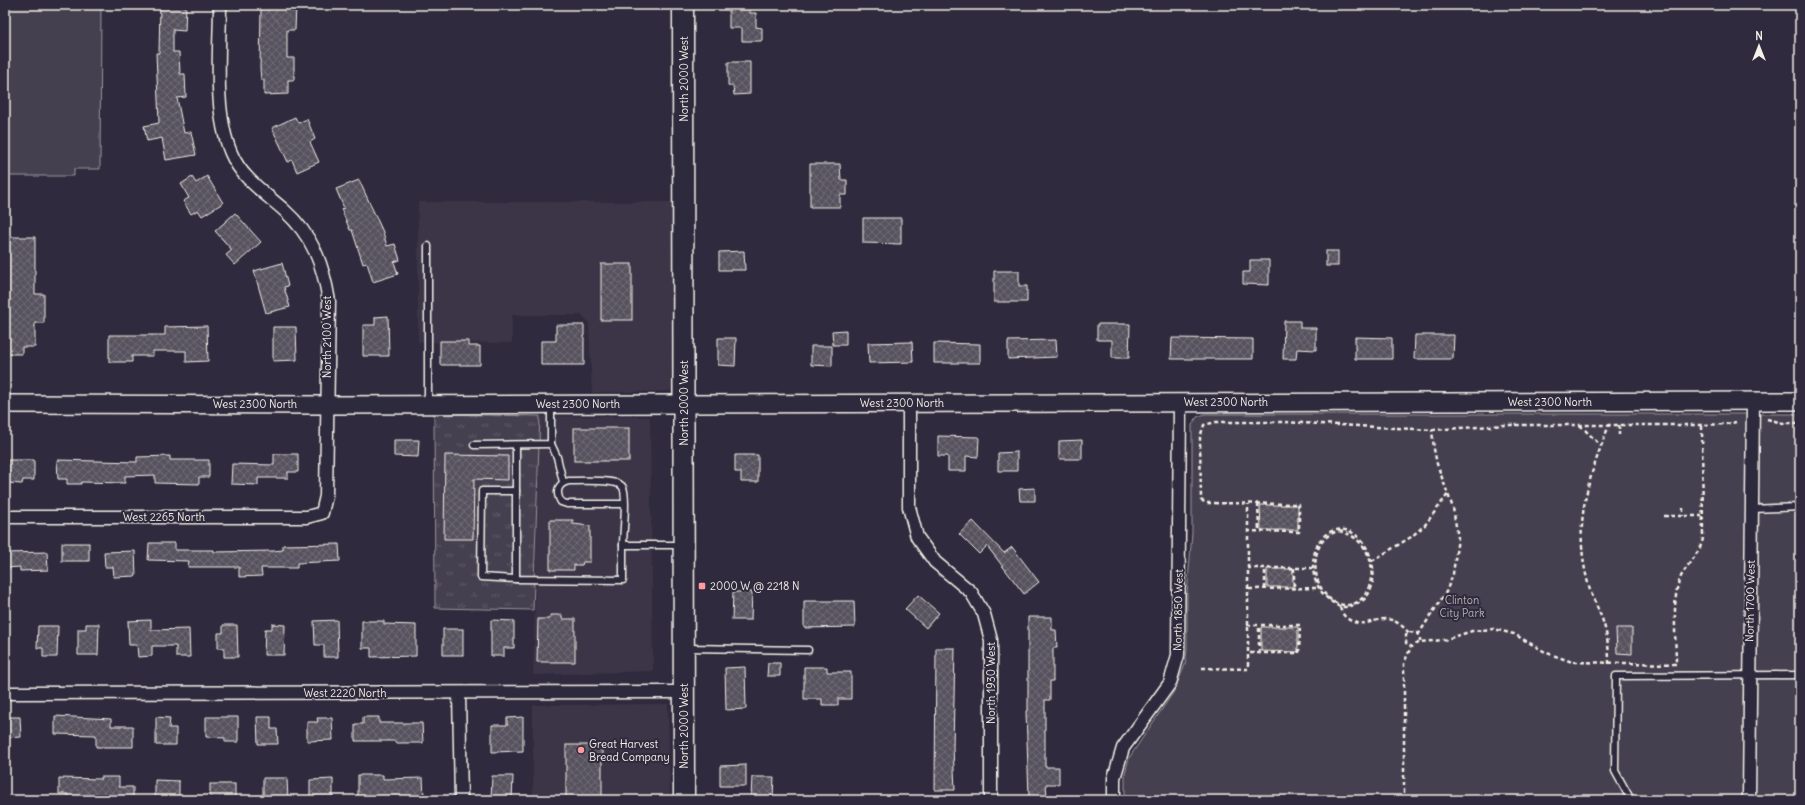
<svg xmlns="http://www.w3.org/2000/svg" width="1805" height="805" viewBox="0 0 1805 805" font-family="Delius,sans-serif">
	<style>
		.built { fill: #3b3647 }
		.grass { fill: url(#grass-tufts); stroke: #9c989c }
		.green { fill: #454050; stroke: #9c989c }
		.building { fill: url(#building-cross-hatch); stroke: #f4f1e8 }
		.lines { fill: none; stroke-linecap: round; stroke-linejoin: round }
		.lane-casing { stroke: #f4f1e8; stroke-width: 9 }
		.street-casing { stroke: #f4f1e8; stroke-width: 15 }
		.secondary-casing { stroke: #f4f1e8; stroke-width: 20 }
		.primary-casing { stroke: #f4f1e8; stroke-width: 23 }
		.path { stroke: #f4f1e8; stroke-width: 2.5; stroke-dasharray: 4 3; stroke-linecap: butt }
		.lane { stroke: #2f2a3d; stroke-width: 6 }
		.street { stroke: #2f2a3d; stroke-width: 12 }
		.secondary { stroke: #2f2a3d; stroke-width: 17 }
		.primary { stroke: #2f2a3d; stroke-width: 20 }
		.poi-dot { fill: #ff9aa2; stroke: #2f2a3d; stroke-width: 1.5 }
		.labels { text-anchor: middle; stroke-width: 4; stroke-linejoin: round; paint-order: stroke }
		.street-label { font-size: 11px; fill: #f4f1e8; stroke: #2f2a3d }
		.poi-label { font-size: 11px; fill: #f4f1e8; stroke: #2f2a3d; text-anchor: start }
		.park-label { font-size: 11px; fill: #b7b3b3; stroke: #2f2a3d }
	</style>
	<defs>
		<pattern id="grass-tufts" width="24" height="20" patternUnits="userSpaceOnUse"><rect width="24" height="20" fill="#454050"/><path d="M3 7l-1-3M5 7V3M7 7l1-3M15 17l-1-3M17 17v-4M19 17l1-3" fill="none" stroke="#605c69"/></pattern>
		<pattern id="building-cross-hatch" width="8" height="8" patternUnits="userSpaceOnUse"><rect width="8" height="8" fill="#56525f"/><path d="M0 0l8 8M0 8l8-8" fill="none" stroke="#6f6b76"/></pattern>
	</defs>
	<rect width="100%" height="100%" fill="#2f2a3d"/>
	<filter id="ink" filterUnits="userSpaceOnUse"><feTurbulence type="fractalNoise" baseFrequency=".025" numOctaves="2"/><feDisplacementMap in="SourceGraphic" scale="8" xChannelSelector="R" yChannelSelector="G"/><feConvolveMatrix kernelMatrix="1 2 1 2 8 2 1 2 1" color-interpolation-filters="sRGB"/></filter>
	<g filter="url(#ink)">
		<g class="built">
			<polygon points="418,202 672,202 672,391 592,393 589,323 582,315 512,315 512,343 418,342"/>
			<polygon points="540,416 650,417 653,671 533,675"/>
			<polygon points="668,704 670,800 533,800 533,705"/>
		</g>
		<polygon class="grass" points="434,414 540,416 533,610 435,608"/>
		<g class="green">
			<polygon points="5,5 101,5 100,169 74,169 74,176 5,176"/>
			<polygon points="1205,414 1800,414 1800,800 1125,800 1125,773 1129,758 1173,693 1185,665 1187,649 1187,594 1192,533 1192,425 1197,417"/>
		</g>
		<g class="building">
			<polygon points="160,5 186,5 185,31 173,30 173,52 179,52 180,74 185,74 186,97 177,98 184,133 191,132 196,155 166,160 162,138 147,141 144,126 159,123 156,53 159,53"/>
			<polygon points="270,5 296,5 295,30 287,30 287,58 294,58 294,80 288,80 288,94 264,95 264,80 261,80 260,68 261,9 270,9"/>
			<polygon points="729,5 750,5 750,13 756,13 756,27 762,28 762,41 742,41 742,28 729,28"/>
			<polygon points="728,62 750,62 750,94 734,95 733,86 728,86"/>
			<polygon points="295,117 298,123 307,119 315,139 310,142 319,162 297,172 292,160 288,162 272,128"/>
			<polygon points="810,164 840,164 841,180 847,180 847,195 840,195 840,207 810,207"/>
			<polygon points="207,176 223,203 202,216 198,210 191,214 183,201 189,198 181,184 192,177 196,183"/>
			<polygon points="359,180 383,232 387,246 395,244 400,260 394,262 398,274 373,282 367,263 363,264 352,230 350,230 341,209 344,208 336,189"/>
			<polygon points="235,213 261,242 235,265 226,255 232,250 215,231"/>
			<polygon points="863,218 901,218 901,244 863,243"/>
			<polygon points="5,237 35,237 35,294 44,294 44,323 35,323 35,347 22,347 22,354 5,354"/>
			<polygon points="744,251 745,270 719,270 719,252"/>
			<rect x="1326" y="251" width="12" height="15"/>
			<polygon points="1250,260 1269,260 1269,285 1243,284 1243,272 1250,272"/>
			<polygon points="282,263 288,286 284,287 290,307 266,313 254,271"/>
			<rect x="601" y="264" width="31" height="56"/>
			<polygon points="994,271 1019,271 1019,286 1027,286 1027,302 994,302"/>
			<polygon points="388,316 389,356 363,356 363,325 375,325 375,317"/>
			<polygon points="1284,321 1300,321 1300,328 1316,328 1316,350 1297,349 1296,359 1283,359"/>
			<polygon points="1097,324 1130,324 1129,358 1112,358 1112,340 1097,340"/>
			<polygon points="556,325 584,325 584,365 541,365 541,341 556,341"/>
			<polygon points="207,326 208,361 186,362 186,351 153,351 153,356 132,356 132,362 109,362 109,335 165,335 165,327"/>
			<polygon points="273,327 296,327 297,360 273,361"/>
			<polygon points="846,330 846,345 833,345 832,331"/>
			<polygon points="1415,335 1454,335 1453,359 1414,359"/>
			<polygon points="1355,337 1392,338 1392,359 1355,359"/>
			<polygon points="718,338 736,338 735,366 718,365"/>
			<polygon points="1172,338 1253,339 1253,359 1171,359"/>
			<polygon points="1056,340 1057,357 1008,359 1008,341"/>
			<polygon points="440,341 468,341 468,346 480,346 480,365 440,365"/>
			<polygon points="912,342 913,362 869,363 868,343"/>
			<polygon points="934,343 980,344 980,363 934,363"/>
			<polygon points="811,346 832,346 832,366 811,365"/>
			<rect x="574" y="428" width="55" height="33"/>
			<polygon points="938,436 979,437 978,457 966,456 966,471 948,471 948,456 938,456"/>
			<polygon points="394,440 419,440 418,457 394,456"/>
			<polygon points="1082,440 1082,459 1059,459 1059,441"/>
			<polygon points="1017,452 1017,471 998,471 998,453"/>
			<polygon points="274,454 298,454 298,472 288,472 288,478 258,478 258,485 231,484 232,464 274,465"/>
			<polygon points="445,455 508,456 508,480 474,479 473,539 444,539"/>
			<polygon points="735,455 758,455 758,482 741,482 741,472 735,472"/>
			<polygon points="170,456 170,460 209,460 209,477 199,477 199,484 155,483 155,475 125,476 125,483 81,482 81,484 67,484 67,479 58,479 57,460 137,462 137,457"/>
			<polygon points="8,460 34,460 34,480 23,480 22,484 8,483"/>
			<polygon points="1035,488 1035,501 1020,501 1019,489"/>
			<polygon points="1260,505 1298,505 1298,530 1261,530"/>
			<polygon points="550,520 573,520 573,524 590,526 590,562 583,562 582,565 574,565 574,570 550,570"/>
			<polygon points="973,521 1004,553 1012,547 1039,582 1024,594 987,546 979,554 959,534"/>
			<rect x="62" y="543" width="27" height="18"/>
			<polygon points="149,543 175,543 175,550 214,550 214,552 273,551 283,550 283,545 339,544 340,561 297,563 297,568 261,568 262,576 239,577 239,567 188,567 189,561 148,560"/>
			<polygon points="135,551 136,576 114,577 113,567 105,567 104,552"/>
			<polygon points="47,552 48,570 20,571 20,567 5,568 5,553"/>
			<rect x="1267" y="569" width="26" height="18"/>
			<polygon points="733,592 752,592 751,620 732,620"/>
			<polygon points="918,595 939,613 926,628 905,609"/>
			<polygon points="804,601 854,601 855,627 804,628"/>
			<polygon points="550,615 562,615 562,619 575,619 575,662 537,662 538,619 550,619"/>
			<polygon points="1028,617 1052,617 1052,630 1056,630 1057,648 1053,648 1053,681 1050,681 1050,700 1045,700 1045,767 1059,767 1059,784 1046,784 1047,796 1029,797 1026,711 1028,711"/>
			<polygon points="151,620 151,630 189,629 190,657 176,657 176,646 152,646 152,656 138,657 137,645 129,645 128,621"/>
			<polygon points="337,620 338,657 324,657 324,645 315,645 314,621"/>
			<polygon points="491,620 514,621 514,648 504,648 504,656 491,656"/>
			<polygon points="362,621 384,621 384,624 416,625 416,656 371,657 371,648 362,648"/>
			<polygon points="86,624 99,624 98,655 78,655 78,629 86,629"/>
			<polygon points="272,624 285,625 284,655 264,655 265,629 272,629"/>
			<polygon points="223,625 237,625 238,657 224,657 224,648 218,648 218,633 223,633"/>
			<polygon points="38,626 58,626 57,657 43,657 43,648 37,648"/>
			<polygon points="1261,627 1298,627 1298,652 1261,651"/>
			<polygon points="1616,628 1632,628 1632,654 1617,653"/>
			<rect x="443" y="629" width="20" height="26"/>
			<polygon points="936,648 955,648 953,748 955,790 935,790"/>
			<polygon points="768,663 780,663 780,676 767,676"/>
			<polygon points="745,667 746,709 726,710 725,668"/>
			<polygon points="804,667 827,667 827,672 851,672 851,699 838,699 838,705 822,705 822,699 804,699"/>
			<polygon points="55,716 111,719 111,726 133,726 133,747 96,747 96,735 55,734"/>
			<polygon points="5,717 20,717 21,737 5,738"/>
			<polygon points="156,717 170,718 169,728 176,728 176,745 156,745"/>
			<polygon points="206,717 238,717 238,742 225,742 225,738 206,737"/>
			<polygon points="257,717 271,717 271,729 277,729 278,744 258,744"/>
			<polygon points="363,717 379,717 379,723 422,723 423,743 395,743 395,741 355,741 355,724 363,724"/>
			<polygon points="523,717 523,751 492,752 492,725 507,725 507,718"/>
			<polygon points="317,718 332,718 333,740 307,741 307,722 318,722"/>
			<rect x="566" y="745" width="36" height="55"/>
			<polygon points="746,765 746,786 720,786 720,766"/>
			<polygon points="358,775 383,775 383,779 423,778 424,798 411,798 411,800 358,800"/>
			<polygon points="492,776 513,776 512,800 491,800"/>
			<polygon points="101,777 119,777 119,787 133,787 133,800 68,800 68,794 59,794 59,778 101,779"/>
			<polygon points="752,777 774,777 773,797 751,797"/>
			<polygon points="263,778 287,778 288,800 274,800 274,797 263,797"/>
			<polygon points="333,779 333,800 319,800 319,797 310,797 310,780"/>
			<polygon points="155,780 179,781 179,800 165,800 165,797 155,797"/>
			<rect x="210" y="784" width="25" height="16"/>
		</g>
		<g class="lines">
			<defs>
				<g id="lane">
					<polyline points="428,246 428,403"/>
					<polyline points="551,444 557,457 563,482"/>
					<polyline points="474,445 551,444 551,405"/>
					<polyline points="516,445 516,579 623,580 623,545 681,545"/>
					<polyline points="516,491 482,491 481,577 516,579"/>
					<polyline points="1752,509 1800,507"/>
					<path d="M623,545c0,-11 5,-53 -1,-59 -7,-7 -42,-5 -53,-5 -11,2 -14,11 -8,21l6,2h57"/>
					<polyline points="686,648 808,650"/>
					<polyline points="1631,800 1615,771 1616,676 1800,675"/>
				</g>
				<g id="street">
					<polyline points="909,403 909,507 917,537 935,562 971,592 984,614 991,640 991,800"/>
					<path d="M5,517h302l15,-4 4,-17 3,-195c-6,-37 -16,-65 -45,-91 -20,-18 -42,-31 -53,-57 -18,-42 -11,-103 -11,-148"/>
					<polyline points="5,693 684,692"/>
					<polyline points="459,693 461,800"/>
					<polyline points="1114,800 1114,778 1123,748 1170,683 1178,655 1180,402"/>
					<polyline points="1749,800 1753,401"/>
				</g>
				<polyline id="secondary" points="5,404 327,405 1800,401"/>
				<polyline id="primary" points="683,5 684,800"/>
			</defs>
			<use href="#lane" class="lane-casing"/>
			<use href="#street" class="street-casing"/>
			<use href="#secondary" class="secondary-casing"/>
			<use href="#primary" class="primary-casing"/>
			<g class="path">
				<polyline points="1767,419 1783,423 1800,423"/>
				<polyline points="1580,425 1601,446"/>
				<polyline points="1619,425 1619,435"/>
				<polyline points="1258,504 1259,532"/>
				<polyline points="1683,508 1683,516"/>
				<polyline points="1664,516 1702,516"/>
				<polyline points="1247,531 1299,532 1299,504 1206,503 1201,500 1200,437 1204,425 1216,422 1283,422 1432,430 1506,425 1702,425 1726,424 1736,422"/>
				<path d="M1339,531c28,6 41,37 27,62 -3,6 -10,11 -17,12 -37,3 -48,-66 -10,-74z"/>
				<polyline points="1372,561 1411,537 1425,525 1448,494"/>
				<polyline points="1247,568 1314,568"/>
				<polyline points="1294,568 1294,588"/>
				<polyline points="1249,589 1319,588"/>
				<polyline points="1265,589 1265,568"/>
				<path d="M1340,607c-10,-6 -17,-11 -22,-21 -9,-15 -6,-46 12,-54 41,-19 68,77 10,75 2,11 14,18 26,16 6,-1 13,-4 19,-4 10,0 18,7 24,14"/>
				<polyline points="1247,625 1300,625 1299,653 1248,653"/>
				<polyline points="1418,635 1446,592 1453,574 1458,538 1453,508 1437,464 1434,449 1432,430"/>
				<path d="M1420,642v-6l-3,-3 -8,-1 -3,3v8l6,4 8,-5 24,-2 28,-9 22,-2 20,5 33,19 25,9 104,2c0,-23 -4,-62 3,-83 6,-16 21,-26 24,-43l-1,-113"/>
				<polyline points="1259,653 1259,625"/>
				<path d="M1609,664c0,-17 -2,-33 -8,-48 -4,-10 -9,-19 -12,-29 -17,-63 -2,-104 20,-162"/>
				<polyline points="1202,668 1248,669 1248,504"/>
				<polyline points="1404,800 1404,663 1411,647"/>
			</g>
			<use href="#lane" class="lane"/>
			<use href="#street" class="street"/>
			<use href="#secondary" class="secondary"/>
			<use href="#primary" class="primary"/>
		</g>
	</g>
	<g class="poi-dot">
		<rect x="698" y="582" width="8" height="8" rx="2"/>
		<circle cx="581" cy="750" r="4"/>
	</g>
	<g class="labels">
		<g class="street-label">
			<text transform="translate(684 79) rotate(-90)" y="4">North 2000 West</text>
			<text transform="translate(327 337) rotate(-90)" y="4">North 2100 West</text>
			<text x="1226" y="406">West 2300 North</text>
			<text x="1550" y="406">West 2300 North</text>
			<text transform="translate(684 403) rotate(-90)" y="4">North 2000 West</text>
			<text x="902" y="407">West 2300 North</text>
			<text x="255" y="408">West 2300 North</text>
			<text x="578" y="408">West 2300 North</text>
			<text x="164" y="521">West 2265 North</text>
			<text transform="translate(1750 601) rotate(-89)" y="4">North 1700 West</text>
			<text transform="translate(1178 610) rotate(-89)" y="4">North 1850 West</text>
			<text transform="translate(991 683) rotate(-90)" y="4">North 1930 West</text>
			<text x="345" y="697">West 2220 North</text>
			<text transform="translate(684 726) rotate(-90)" y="4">North 2000 West</text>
		</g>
		<g class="poi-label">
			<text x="710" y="590">2000 W @ 2218 N</text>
			<text x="589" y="748">Great Harvest<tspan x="589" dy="13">Bread Company</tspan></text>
		</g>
		<g class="park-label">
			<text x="1462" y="604">Clinton<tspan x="1462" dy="13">City Park</tspan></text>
		</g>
	</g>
	<rect width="1805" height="805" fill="none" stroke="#2f2a3d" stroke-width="20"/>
	<rect x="10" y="10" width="1785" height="785" fill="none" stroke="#f4f1e8" stroke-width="1.5" filter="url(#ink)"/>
	<g transform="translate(1759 46)" stroke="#2f2a3d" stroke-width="3" paint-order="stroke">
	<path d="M0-3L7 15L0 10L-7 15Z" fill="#f4f1e8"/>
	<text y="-6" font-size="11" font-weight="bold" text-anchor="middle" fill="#f4f1e8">N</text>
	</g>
</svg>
